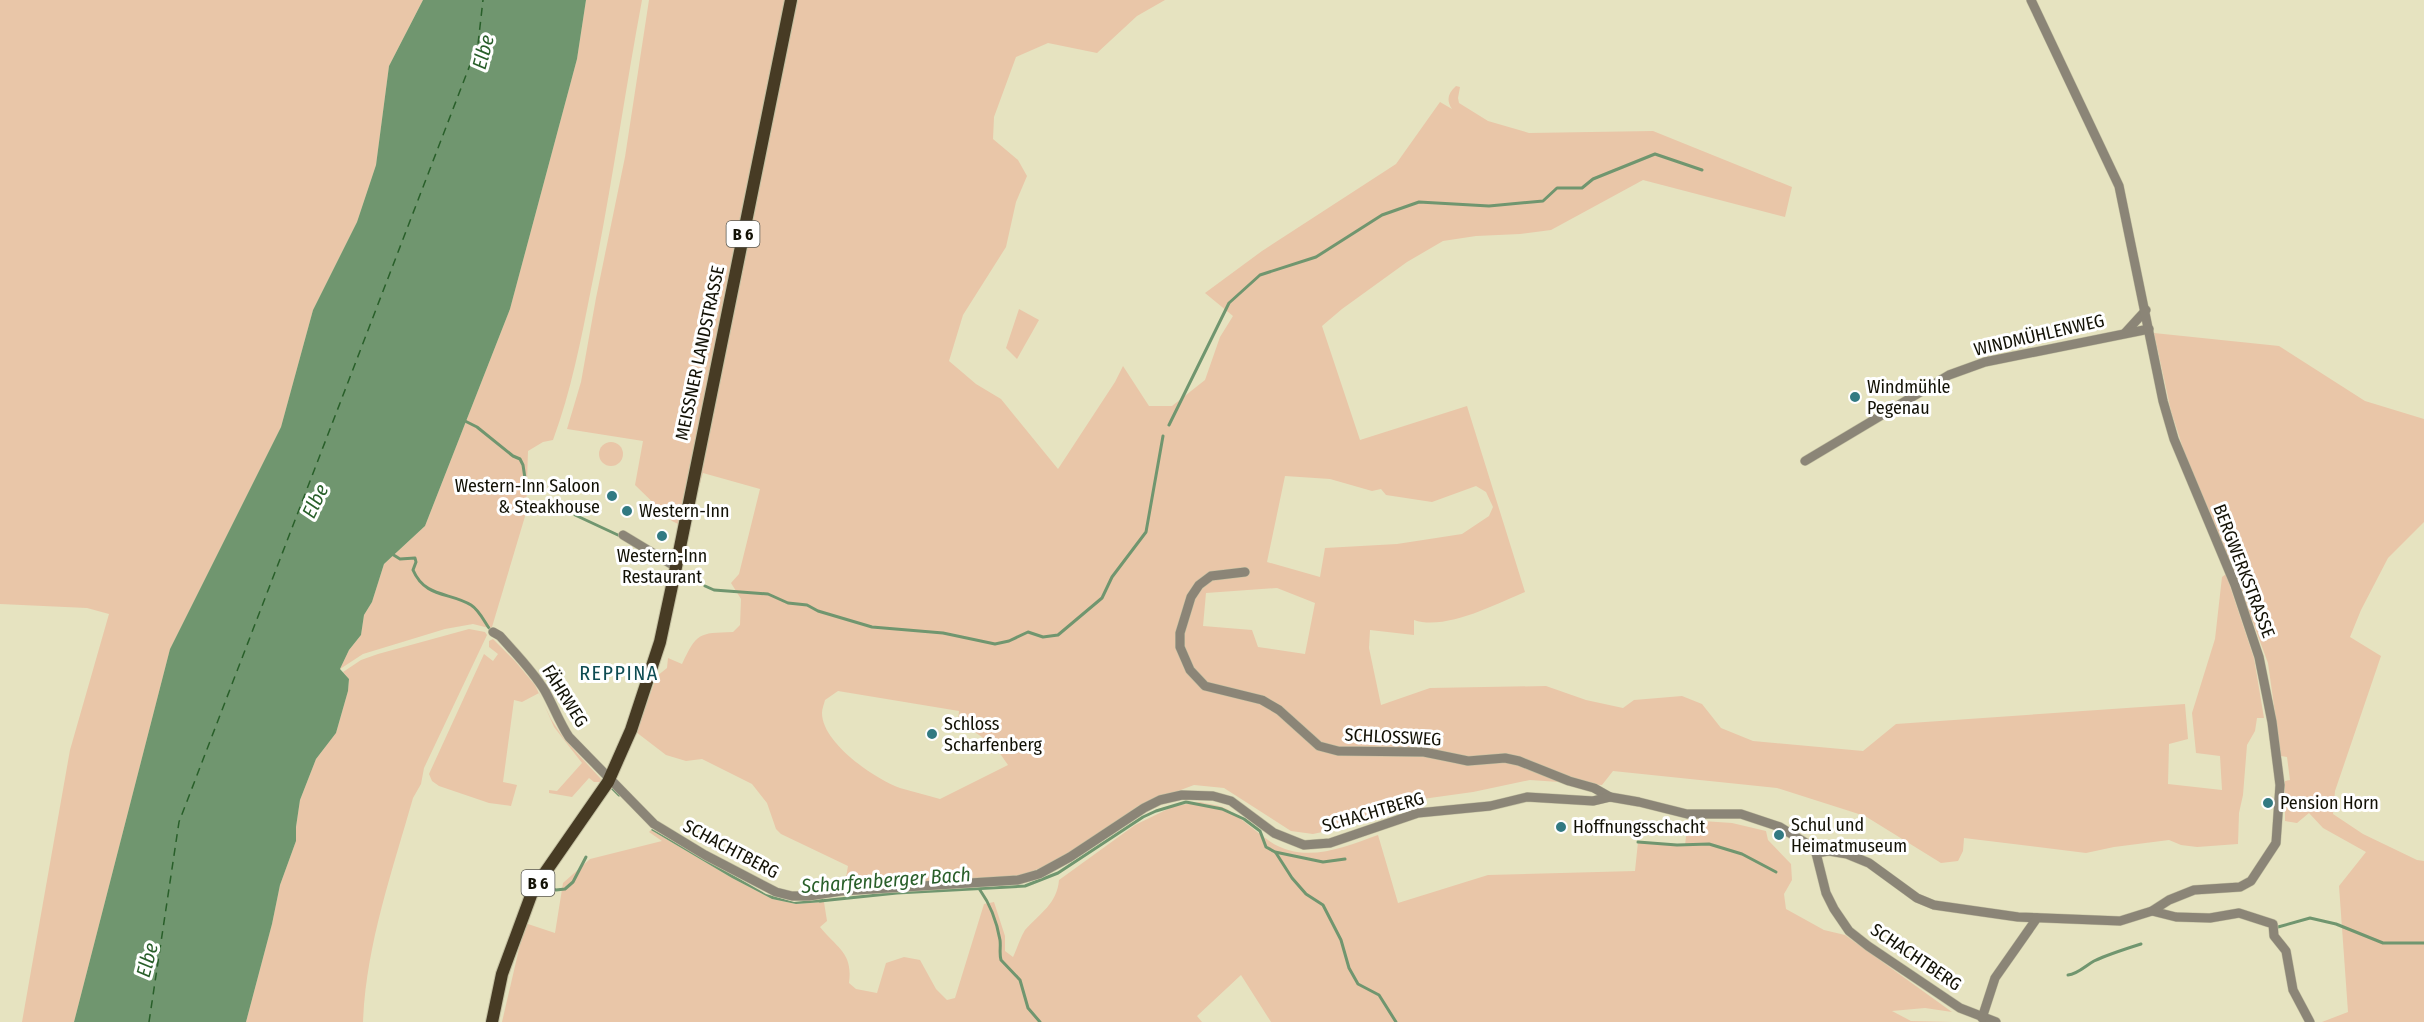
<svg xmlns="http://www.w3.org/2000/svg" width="2424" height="1022" viewBox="0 0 2424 1022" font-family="'Fira Sans Condensed',sans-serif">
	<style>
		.green { fill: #e9c6a8; fill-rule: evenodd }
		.water { fill: #70966f }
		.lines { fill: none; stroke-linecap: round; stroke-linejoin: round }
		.stream { stroke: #70966f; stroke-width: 3 }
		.ferry { stroke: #295f2a; stroke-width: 1.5; stroke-dasharray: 8 6; stroke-linecap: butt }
		.minor-casing { stroke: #c4c1a2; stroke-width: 10 }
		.major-casing { stroke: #c4c1a2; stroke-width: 14 }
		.minor { stroke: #8b8577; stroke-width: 9 }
		.major { stroke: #473b24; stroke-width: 12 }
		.poi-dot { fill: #327a82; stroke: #fff; stroke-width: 2 }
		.labels { text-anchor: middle; stroke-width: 6; stroke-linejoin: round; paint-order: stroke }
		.shield { fill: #fff; stroke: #595850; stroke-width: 1.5 }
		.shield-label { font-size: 16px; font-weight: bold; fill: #121105 }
		.street-label { font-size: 18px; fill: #121105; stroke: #fff }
		.poi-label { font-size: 18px; fill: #121105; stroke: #fff; text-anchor: start }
		.water-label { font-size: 20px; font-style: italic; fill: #295f2a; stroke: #fff }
		.neighbourhood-label { font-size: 20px; letter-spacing: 1.5px; fill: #0e4c53; stroke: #fff }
	</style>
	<rect width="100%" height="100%" fill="#e6e3c0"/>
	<g class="green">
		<polygon points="0,0 423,0 389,66 376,165 357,222 313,310 281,427 170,649 74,1022 22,1022 70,750 109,614 87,608 0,604"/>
		<path d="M586,0h56c-18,96 -31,193 -51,289 -10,51 -20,102 -38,151l-10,2 -15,9 -2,62 -34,114 -3,1 -16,-4 -28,5 -82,25 -23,15 9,-19 12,-15 3,-20 8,-13 12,-38 41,-38 85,-217 67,-250z"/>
		<polygon points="649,0 785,0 678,524 672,521 635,485 643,441 567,429 581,382 596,298 625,157"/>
		<path d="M797,0h368l-28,16 -40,37 -49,-10 -32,14 -22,60 -1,22 25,21 9,16 -11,26 -10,45 -43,68 -14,46 27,23 25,15 57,70 57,-87 8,-16 26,40h23l33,-26 15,-43 13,-21 -28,-23 57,-42 134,-87 44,-62 12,7c-6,-9 -4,-16 4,-23l4,1 -2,11 1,5 29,18 41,12 124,-2 139,56 -7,30 -142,-37 -92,50 -31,4 -44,2 -33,5 -36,21 -65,47 -20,17 38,114 107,-34 58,186c-29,12 -80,39 -111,28v15l-44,-5 -1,18 12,57 49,-17 116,-2 40,14 37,8 11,-8 48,-4 20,8 19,24 32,13 110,10 33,-27 289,-20 3,35 -19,5 -1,40 54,6 -2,-34 -24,-3 -4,-40 23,-74 7,-62 4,-3 28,84 10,60h-7l-2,13 -8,14 -4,50 -4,18 -1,31 -41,3 -16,-2 -12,-5 -55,7 -28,6 -122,-15 -1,13 -5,10 -17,2 -76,-47 -88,-28 -164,-17 -11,14 -72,-5 -57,12 -65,9 -67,27 -28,6 -22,-3 -67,-43 -30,-3 -56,21 -67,46 -30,16 -23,8 -170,11 -3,-4 3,-17 -67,-32 -5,-5 -9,-26 -15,-19 -50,-25 -16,2 -20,-6 -30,-23 21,-56 10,-8 1,-10 14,6c15,-31 16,-31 51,-32l7,-7 1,-26 -10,-16 8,-9 21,-85 -57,-16 -4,14 -2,-3zM1285,476l45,3 42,12 9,-2 5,6 46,7 44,-16 10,6 7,15 -4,9 -27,18 -65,10 -72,4 -5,29 -53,-15zM1277,588l38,15 -10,51 -47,-7 -6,-17 -49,-4 3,-33zM838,691l121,20 -1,10 36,24 14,20 -68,34c-13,-4 -27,-7 -40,-11 -25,-9 -78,-45 -78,-75 0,-4 2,-9 3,-13z"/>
		<polygon points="1019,309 1039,320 1017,359 1006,348"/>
		<polygon points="2154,333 2279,346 2365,401 2424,419 2424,522 2388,558 2361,610 2350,637 2381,656 2335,791 2333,814 2363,834 2417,860 2424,861 2424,1022 2322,1022 2348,1012 2339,886 2366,852 2323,828 2309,813 2297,823 2285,821 2285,781 2290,780 2287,757 2281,756 2268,663 2228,556 2189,467 2171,411"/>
		<circle cx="611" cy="454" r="12"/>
		<path d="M469,629l16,3 2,3 -63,133 -3,16 -8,14c-21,74 -47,147 -50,224h-117l26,-98 8,-39 16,-44v-14l4,-27 16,-41 20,-26 12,-42 1,-12 -6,-7 18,-12 17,-6z"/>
		<polygon points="493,639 515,661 535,685 551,719 564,739 601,779 600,782 594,782 589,778 572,797 549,793 549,790 557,791 582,763 554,727 539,693 522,702 514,700 503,782 517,785 511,806 489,803 439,786 432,781 429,774 484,654 493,661 498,654 489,647 489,641"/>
		<path d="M1200,802c8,2 19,3 27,7 14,9 27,21 41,31 35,25 74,8 110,-5l20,68 90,-28 147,-4 3,-29 47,3 3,-25 44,3 34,8 2,9 23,24 1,16 -8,14 2,15 38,21 21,5 107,77 -27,-4 -33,3 19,10 42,1h-682l-30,-47 -44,41 5,6h-700l23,-99 30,10 8,-50 27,-24 72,-18 -13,-9 2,-2 81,48 40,21 24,5 28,-2 3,19 -7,6c18,22 33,26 29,56l7,6 21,4 9,-30 18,-6 16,3 16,29 11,11 8,-2 29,-94 10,-2 11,34v15l8,6c4,-8 7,-19 12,-27 15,-17 32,-26 34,-50l76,-55 39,-19z"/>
	</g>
	<g class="water">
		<polygon points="423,0 586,0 577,59 510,309 425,526 384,564 372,602 364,615 361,635 349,650 340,669 349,679 348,691 336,733 316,759 300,800 296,827 296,841 280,885 272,924 246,1022 74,1022 170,649 281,427 313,310 357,222 376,165 389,66"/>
		<polygon points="652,829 766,894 794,902 823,899 824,902 796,904 772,899 732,878 651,830"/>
	</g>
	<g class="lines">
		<g class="stream">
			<polyline points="465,421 477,427 513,456 520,459 523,465 526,485"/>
			<polyline points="1169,425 1229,303 1260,275 1316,257 1382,215 1419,202 1489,206 1543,201 1557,188 1582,188 1593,179 1655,154 1702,170"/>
			<polyline points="575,515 620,536"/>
			<path d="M392,554l8,5 15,-1 1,4 -3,8c12,28 37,22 58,35 8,5 13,16 18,23"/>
			<polyline points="705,586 714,590 768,594 788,603 807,605 818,611 872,627 943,633 995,644 1009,641 1028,632 1043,637 1058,635 1102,598 1112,577 1146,532 1163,436"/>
			<polyline points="609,785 619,795"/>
			<polyline points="1638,842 1677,845 1709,844 1742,854 1776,872"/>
			<polyline points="1276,853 1292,878 1306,894 1323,905 1341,940 1349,968 1358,984 1379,995 1396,1022"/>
			<polyline points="547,886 556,890 565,889 573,882 586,857"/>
			<path d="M980,890c10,14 17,33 20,50 1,7 -1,13 1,20l19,20 8,28 12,14"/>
			<polyline points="820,901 897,893 1025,886 1058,873 1143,817 1156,811 1186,802 1222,809 1244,819 1260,831 1266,847 1275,852 1323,862 1345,859"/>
			<polyline points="2278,927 2310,918 2336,924 2383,943 2424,943"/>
			<path d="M2068,975c10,-1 17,-9 26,-14 15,-7 31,-12 47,-17"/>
		</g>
		<polyline class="ferry" points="149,1022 179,822 478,44 483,0"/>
		<defs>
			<g id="minor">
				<polyline points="2125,333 2146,310"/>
				<polyline points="1805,461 1949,375 1985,362 2149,329"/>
				<polyline points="623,535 676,567"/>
				<polyline points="1245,572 1211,576 1199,585 1191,597 1180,633 1180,647 1190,670 1205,686 1262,700 1279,710 1319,746 1338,751 1424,752 1468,761 1505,758 1519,761 1569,781 1594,788 1610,797"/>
				<path d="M493,632l7,4c15,17 33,35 45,55 9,16 14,31 24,46l85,87 51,31 71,37 16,4h17l32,-5 177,-11 21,-6 31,-17 74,-49 16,-8 22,-5 31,1 18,5 43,32 30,12 26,-2 88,-30 72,-7 37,-9 66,4 17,-4 29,5 48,12h54l39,13 26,16 10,10 10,40 8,16 15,22 19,15 92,62 36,14"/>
				<polyline points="1816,853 1829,851 1847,854 1869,863 1917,898 1934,905 2018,917 2120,921 2152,911 2169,900 2194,890 2240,887 2251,881 2276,843 2280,785 2272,722 2259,657 2235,585 2174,439 2163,401 2119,186 2031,0"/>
				<polyline points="2152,911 2176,917 2210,918 2239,913 2273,924 2274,936 2286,951 2293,990 2310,1022"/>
				<polyline points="1982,1018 1995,978 2037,918"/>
			</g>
			<polyline id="major" points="492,1022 502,974 533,890 608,782 631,730 660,642 676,567 791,0"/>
		</defs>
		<use href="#minor" class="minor-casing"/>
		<use href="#major" class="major-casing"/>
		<use href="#minor" class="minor"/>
		<use href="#major" class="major"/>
	</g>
	<g class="poi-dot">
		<circle cx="1855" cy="397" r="6"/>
		<circle cx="612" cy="496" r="6"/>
		<circle cx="627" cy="511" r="6"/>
		<circle cx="662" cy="536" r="6"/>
		<circle cx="932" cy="734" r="6"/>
		<circle cx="2268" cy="803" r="6"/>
		<circle cx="1561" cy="827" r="6"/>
		<circle cx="1779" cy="835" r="6"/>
	</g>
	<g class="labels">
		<g class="shield">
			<rect x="726.5" y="221" width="33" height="26" rx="4.5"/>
			<rect x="521.5" y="870" width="33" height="26" rx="4.5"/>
		</g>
		<g class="shield-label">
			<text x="743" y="240">B 6</text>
			<text x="538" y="889">B 6</text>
		</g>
		<g class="street-label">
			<text transform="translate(2039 335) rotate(-13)" y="6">WINDMÜHLENWEG</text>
			<text transform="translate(700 353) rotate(-78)" y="6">MEISSNER LANDSTRASSE</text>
			<text transform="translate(2244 571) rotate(69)" y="6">BERGWERKSTRASSE</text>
			<text transform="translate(565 696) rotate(58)" y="6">FÄHRWEG</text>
			<text transform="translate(1393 737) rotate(3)" y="6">SCHLOSSWEG</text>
			<text transform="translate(1373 812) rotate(-16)" y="6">SCHACHTBERG</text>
			<text transform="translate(731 849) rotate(28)" y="6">SCHACHTBERG</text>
			<text transform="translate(1916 957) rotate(34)" y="6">SCHACHTBERG</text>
		</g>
		<g class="poi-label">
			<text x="1867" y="393">Windmühle<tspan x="1867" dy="21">Pegenau</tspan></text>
			<text x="600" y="492" text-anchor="end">Western-Inn Saloon<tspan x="600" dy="21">&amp; Steakhouse</tspan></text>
			<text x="639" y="517">Western-Inn</text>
			<text x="662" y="562" text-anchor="middle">Western-Inn<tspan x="662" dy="21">Restaurant</tspan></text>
			<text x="944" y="730">Schloss<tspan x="944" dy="21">Scharfenberg</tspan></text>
			<text x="2280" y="809">Pension Horn</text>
			<text x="1791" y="831">Schul und<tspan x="1791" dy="21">Heimatmuseum</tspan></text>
			<text x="1573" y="833">Hoffnungsschacht</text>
		</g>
		<g class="water-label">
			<text transform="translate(483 52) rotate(-75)" y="7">Elbe</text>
			<text transform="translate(315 501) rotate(-64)" y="7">Elbe</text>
			<text transform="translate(886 880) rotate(-4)" y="7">Scharfenberger Bach</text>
			<text transform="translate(147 960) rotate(-75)" y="7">Elbe</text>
		</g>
		<g class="neighbourhood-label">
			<text x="619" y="680">REPPINA</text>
		</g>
	</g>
</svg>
